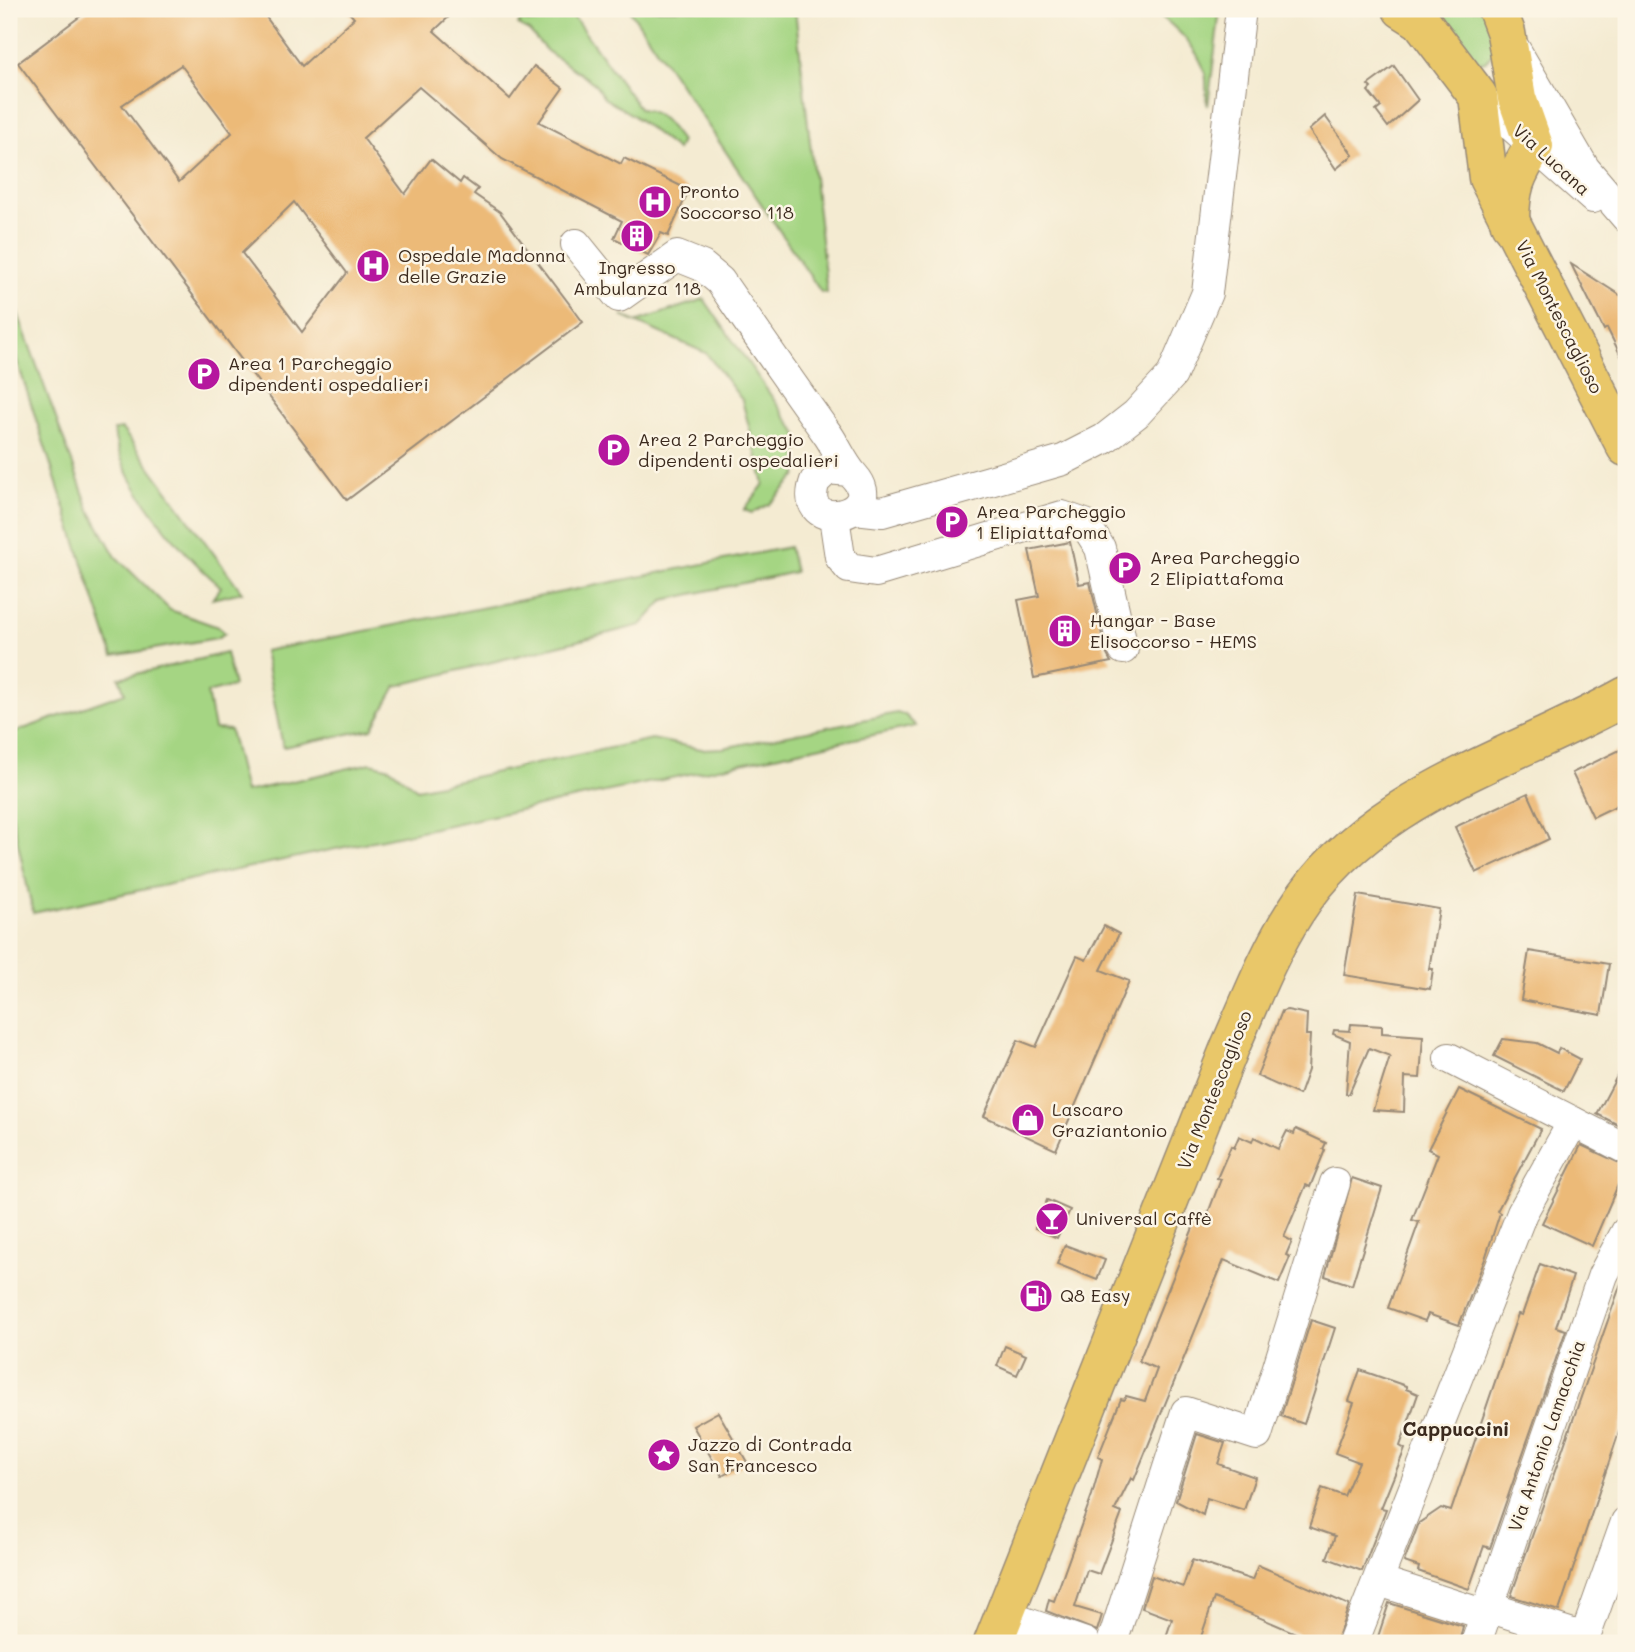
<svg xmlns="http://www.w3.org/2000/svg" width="1635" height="1652" viewBox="0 0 1635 1652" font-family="Mali,sans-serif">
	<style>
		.green { fill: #a5d583; stroke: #708050; stroke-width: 2 }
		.building { fill: #ecba78; fill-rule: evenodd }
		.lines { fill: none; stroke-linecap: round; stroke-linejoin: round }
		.minor-casing { stroke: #988a78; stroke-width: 32 }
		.major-casing { stroke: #988a78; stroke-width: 41 }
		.minor { stroke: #fff; stroke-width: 30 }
		.major { stroke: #e9c769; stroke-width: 38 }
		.labels { text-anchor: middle; stroke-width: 5; stroke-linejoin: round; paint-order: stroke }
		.street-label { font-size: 18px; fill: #3b2a1e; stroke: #fcf5e5 }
		.poi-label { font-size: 18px; fill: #3b2a1e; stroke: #fcf5e5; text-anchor: start }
		.neighbourhood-label { font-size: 19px; font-weight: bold; fill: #3b2a1e; stroke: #fcf5e5 }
	</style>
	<rect width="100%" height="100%" fill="#fcf5e5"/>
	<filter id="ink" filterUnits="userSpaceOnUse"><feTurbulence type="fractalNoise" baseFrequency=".0143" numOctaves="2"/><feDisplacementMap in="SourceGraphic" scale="14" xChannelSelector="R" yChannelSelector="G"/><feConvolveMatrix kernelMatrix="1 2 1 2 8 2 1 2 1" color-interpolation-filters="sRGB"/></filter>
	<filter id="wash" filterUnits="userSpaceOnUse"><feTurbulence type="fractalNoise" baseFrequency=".00686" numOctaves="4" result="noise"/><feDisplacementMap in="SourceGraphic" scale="28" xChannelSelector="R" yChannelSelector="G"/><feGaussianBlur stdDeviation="1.57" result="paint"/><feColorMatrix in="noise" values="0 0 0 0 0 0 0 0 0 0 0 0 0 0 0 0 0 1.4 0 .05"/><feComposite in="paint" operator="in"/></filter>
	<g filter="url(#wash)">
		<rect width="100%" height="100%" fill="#f4ebd2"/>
		<g class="green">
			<path d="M548,9h20l72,100c22,3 28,15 41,32l-4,9 -43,-34 -30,-18 -10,-15 -47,-32 -18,-20 -11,-6 3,-6c15,7 19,1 27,-10z"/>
			<polygon points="629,9 795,9 827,293 821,292"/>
			<path d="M1152,9h68l-12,97c-4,-12 0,-21 -3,-33 -8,-28 -31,-47 -53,-64z"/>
			<polygon points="1423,9 1485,9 1496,50 1486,61 1474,63"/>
			<polygon points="9,289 89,509 116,557 170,610 218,627 225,633 217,638 113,656 9,336"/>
			<polygon points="704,299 799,436 797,475 770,504 752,513 744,510 764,484 742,400 706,353 622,316 636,322"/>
			<path d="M122,429l120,163 -30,7 9,-12c-38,-33 -103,-106 -107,-157z"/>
			<polygon points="789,547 795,572 664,600 641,625 396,686 372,729 283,747 264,651"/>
			<polygon points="226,653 234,686 207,693 214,729 230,730 245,792 371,763 390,768 417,789 652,739 701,749 723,748 897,713 905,715 916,726 33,913 9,802 9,734 125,693 119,678"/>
		</g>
		<g id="blocks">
			<g class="building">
				<path d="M90,9h170l42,57 52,-48 -8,-9h111l-23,22 76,68 24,-33 29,22 -24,34 82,42 3,-6 65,32 -21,46 -7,-3 -13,22 -34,-17 8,-17 -120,-62 -83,-72 -56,51 42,56 26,-35 29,24 3,-5 15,11 -4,5 26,18 83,110 -236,178 -329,-437zM181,65l51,68 -53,49 -57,-77zM294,202l53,71 -45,59 -60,-79z"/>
				<polygon points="1394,66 1418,100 1388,127 1376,111 1381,107 1368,91 1371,88 1368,85"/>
				<polygon points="1325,116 1353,155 1336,169 1309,130"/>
				<polygon points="1571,264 1626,299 1626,366 1607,328 1604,330"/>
				<polygon points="1070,542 1079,584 1090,582 1106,653 1111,662 1034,678 1018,600 1039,596 1029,550"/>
				<polygon points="1626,747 1626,801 1593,817 1572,773"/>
				<polygon points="1528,793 1549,839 1476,873 1455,827"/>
				<polygon points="1358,895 1439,909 1429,969 1433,969 1430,989 1344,975"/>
				<polygon points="1104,926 1119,934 1101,970 1129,981 1056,1150 984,1116 1018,1040 1036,1047 1077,956 1086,960"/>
				<polygon points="1529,951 1609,964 1601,1015 1521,1000"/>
				<polygon points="1287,1010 1307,1014 1306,1035 1310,1035 1308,1070 1299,1095 1257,1076 1282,1011"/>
				<polygon points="1351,1024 1382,1026 1382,1033 1423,1036 1420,1078 1405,1077 1404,1112 1373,1110 1390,1056 1369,1048 1349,1094 1346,1094 1350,1041 1333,1034 1334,1030 1350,1031"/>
				<polygon points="1503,1039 1537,1043 1557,1053 1559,1048 1580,1059 1564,1091 1494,1056"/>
				<polygon points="1626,1059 1626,1129 1597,1114"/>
				<polygon points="1459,1089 1541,1129 1497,1211 1500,1213 1485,1259 1459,1325 1428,1314 1425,1321 1388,1308 1419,1222 1412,1220 1438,1154 1428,1149"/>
				<polygon points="1296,1129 1326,1143 1323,1149 1325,1150 1310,1187 1306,1185 1284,1237 1292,1241 1286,1255 1290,1257 1279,1283 1224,1260 1134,1480 1131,1478 1115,1510 1122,1513 1099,1574 1087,1570 1075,1607 1102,1615 1097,1631 1046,1611 1049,1599 1054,1601 1092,1495 1102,1459 1098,1457 1121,1399 1124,1400 1126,1396 1145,1401 1157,1369 1139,1361 1197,1218 1205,1221 1221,1179 1217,1178 1231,1146 1234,1148 1239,1136 1252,1142 1254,1137 1278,1149 1287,1131 1294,1134"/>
				<polygon points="1581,1145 1626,1166 1592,1246 1542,1223"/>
				<polygon points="1352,1178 1382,1188 1352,1285 1325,1276"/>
				<polygon points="1047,1200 1070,1210 1057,1238 1035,1228"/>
				<polygon points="1065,1245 1105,1260 1097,1280 1057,1264"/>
				<polygon points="1540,1264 1573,1276 1556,1327 1566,1330 1490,1548 1484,1546 1469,1589 1418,1571 1419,1567 1404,1562 1419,1523 1441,1508 1451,1511 1518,1314 1522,1315"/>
				<polygon points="1626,1269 1626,1411 1559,1611 1511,1596"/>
				<polygon points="1311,1320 1335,1328 1304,1424 1281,1416"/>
				<polygon points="1005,1346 1026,1355 1017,1375 997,1366"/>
				<polygon points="1360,1370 1406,1386 1406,1389 1418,1394 1400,1446 1405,1449 1381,1508 1386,1509 1362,1571 1327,1558 1335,1536 1309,1527 1322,1488 1344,1496 1359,1462 1335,1453 1354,1403 1349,1401"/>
				<polygon points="718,1412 747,1462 722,1476 693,1426"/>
				<polygon points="1197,1434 1225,1443 1218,1464 1255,1477 1244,1510 1207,1498 1203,1515 1176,1501"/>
				<polygon points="1192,1560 1252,1580 1258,1565 1349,1605 1336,1643 1295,1643 1298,1634 1214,1598 1199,1643 1164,1643 1172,1619 1142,1608 1152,1576 1183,1587"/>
				<polygon points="1389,1603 1463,1626 1459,1643 1376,1643"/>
			</g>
		</g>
	</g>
	<g filter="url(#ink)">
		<use href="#blocks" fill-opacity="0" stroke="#988a78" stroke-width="2"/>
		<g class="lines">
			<defs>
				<g id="minor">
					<polyline points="1515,49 1585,169 1626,217"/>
					<polyline points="1478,96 1593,198"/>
					<path d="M576,244l43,53 58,-41 25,10 18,15c36,52 71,103 108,154 9,13 15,29 26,41 36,40 -59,61 -39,5l13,-12 21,2"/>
					<polyline points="855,509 882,512 1063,460 1104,439 1136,414 1172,375 1207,293 1241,9"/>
					<polyline points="834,517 840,557 849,568 876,572 1062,516 1085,524 1100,548 1123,649"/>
					<polyline points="1449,1058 1626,1149"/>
					<polyline points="1379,1581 1486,1615"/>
					<polyline points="1488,1607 1585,1638"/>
					<polyline points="1004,1615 1085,1643"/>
					<polyline points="1112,1643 1186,1412 1257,1435 1335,1183"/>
					<polyline points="1353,1643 1522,1213 1573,1122"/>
					<polyline points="1476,1643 1603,1275 1626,1232"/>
					<polyline points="1583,1643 1626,1522"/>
				</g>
				<g id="major">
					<polyline points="1402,9 1421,21 1478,96 1488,178 1626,447"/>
					<path d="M1497,9l9,24 11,65 17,48c-19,30 -24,42 -24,78"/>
					<path d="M993,1643l237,-596c20,-45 38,-93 65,-135 73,-117 217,-152 331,-216"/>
				</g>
			</defs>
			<use href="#minor" class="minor-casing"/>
			<use href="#major" class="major-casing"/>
			<use href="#minor" class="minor"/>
			<use href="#major" class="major"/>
		</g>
	</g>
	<defs>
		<symbol id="hospital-disc" viewBox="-11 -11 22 22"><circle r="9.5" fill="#b5179e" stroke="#fcf5e5"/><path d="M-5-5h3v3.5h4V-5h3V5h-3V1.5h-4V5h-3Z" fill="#fff"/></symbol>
		<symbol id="building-disc" viewBox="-11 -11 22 22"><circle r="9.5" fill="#b5179e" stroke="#fcf5e5"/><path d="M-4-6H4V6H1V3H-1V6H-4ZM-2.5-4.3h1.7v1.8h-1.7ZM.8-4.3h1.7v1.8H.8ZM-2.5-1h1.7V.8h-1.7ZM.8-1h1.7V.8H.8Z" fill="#fff"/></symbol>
		<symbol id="parking-disc" viewBox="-11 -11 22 22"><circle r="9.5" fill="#b5179e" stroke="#fcf5e5"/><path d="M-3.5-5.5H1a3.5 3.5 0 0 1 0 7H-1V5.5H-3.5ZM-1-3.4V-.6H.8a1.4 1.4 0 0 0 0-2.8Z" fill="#fff"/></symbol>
		<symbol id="shop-disc" viewBox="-11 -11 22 22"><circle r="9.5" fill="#b5179e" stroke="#fcf5e5"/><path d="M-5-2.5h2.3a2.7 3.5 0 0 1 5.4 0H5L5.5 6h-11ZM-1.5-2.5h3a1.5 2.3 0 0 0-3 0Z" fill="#fff"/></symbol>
		<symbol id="bar-disc" viewBox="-11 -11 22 22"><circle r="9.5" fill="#b5179e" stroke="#fcf5e5"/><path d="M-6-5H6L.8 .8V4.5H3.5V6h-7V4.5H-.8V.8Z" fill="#fff"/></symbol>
		<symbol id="fuel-disc" viewBox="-11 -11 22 22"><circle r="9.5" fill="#b5179e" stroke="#fcf5e5"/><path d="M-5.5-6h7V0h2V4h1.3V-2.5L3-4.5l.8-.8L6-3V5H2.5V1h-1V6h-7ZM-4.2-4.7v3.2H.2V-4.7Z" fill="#fff"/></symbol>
		<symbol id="sight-disc" viewBox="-11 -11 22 22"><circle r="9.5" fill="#b5179e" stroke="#fcf5e5"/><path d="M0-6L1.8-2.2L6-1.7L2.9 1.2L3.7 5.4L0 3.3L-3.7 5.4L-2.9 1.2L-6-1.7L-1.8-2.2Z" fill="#fff"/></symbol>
	</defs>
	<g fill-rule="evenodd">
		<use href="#hospital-disc" x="636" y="183" width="38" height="38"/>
		<use href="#building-disc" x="618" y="217" width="38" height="38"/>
		<use href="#hospital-disc" x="354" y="247" width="38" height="38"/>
		<use href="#parking-disc" x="185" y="355" width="38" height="38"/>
		<use href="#parking-disc" x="595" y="431" width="38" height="38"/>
		<use href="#parking-disc" x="933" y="503" width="38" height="38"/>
		<use href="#parking-disc" x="1106" y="549" width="38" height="38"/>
		<use href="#building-disc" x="1046" y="612" width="38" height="38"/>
		<use href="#shop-disc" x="1009" y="1101" width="38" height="38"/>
		<use href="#bar-disc" x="1033" y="1200" width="38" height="38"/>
		<use href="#fuel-disc" x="1017" y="1277" width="38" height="38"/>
		<use href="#sight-disc" x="645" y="1436" width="38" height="38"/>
	</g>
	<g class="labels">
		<g class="street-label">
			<text transform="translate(1551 160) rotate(42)" y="6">Via Lucana</text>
			<text transform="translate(1559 317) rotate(63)" y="6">Via Montescaglioso</text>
			<text transform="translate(1215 1090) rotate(-68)" y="6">Via Montescaglioso</text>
			<text transform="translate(1547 1436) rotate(-71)" y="6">Via Antonio Lamacchia</text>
		</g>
		<g class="poi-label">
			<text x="680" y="198">Pronto<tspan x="680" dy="21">Soccorso 118</tspan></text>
			<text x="398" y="262">Ospedale Madonna<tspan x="398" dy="21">delle Grazie</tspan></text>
			<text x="637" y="274" text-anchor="middle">Ingresso<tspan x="637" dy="21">Ambulanza 118</tspan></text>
			<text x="228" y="370">Area 1 Parcheggio<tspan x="228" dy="21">dipendenti ospedalieri</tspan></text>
			<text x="638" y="446">Area 2 Parcheggio<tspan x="638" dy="21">dipendenti ospedalieri</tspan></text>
			<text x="976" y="518">Area Parcheggio<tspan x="976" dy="21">1 Elipiattafoma</tspan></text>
			<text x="1150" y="564">Area Parcheggio<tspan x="1150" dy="21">2 Elipiattafoma</tspan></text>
			<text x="1090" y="627">Hangar - Base<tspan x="1090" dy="21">Elisoccorso - HEMS</tspan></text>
			<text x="1052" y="1116">Lascaro<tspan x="1052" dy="21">Graziantonio</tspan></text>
			<text x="1076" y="1225">Universal Caffè</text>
			<text x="1060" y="1302">Q8 Easy</text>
			<text x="688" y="1451">Jazzo di Contrada<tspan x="688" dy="21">San Francesco</tspan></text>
		</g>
		<g class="neighbourhood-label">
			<text x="1456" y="1436">Cappuccini</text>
		</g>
	</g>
	<rect width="1635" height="1652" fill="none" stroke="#fcf5e5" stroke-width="35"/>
</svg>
